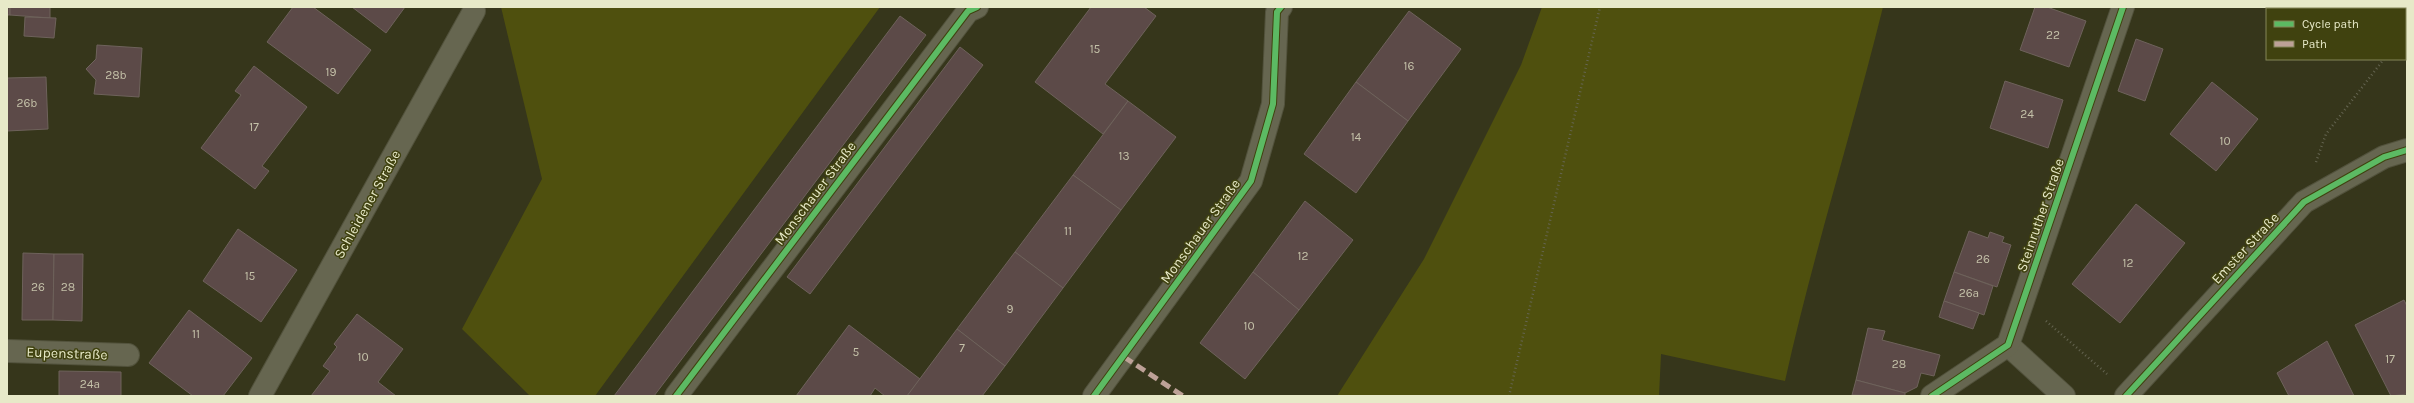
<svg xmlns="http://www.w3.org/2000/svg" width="2414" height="403" viewBox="0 0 2414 403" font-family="Karla,sans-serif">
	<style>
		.green { fill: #4f500e }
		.building { fill: #5c4a48; stroke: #6e625b }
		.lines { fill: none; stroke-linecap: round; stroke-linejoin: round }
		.minor-casing { stroke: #52523c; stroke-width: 24 }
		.tertiary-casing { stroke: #52523c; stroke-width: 24 }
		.path { stroke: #656551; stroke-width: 2.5; stroke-dasharray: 1 3; stroke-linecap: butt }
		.minor { stroke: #666650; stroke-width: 22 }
		.tertiary { stroke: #666650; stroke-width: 22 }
		.quiet { stroke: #bda197; stroke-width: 5; stroke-dasharray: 10 5; stroke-linecap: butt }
		.cycleway-casing { stroke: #40420f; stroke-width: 8 }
		.cycleway { stroke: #5cba63; stroke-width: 6 }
		.labels { text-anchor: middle; stroke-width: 3; stroke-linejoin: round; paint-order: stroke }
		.number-label { font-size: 12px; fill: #c4c1a8 }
		.street-label { font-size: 14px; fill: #e7e9c8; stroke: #40420f }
	</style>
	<rect width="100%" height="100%" fill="#36361b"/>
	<g class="green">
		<polygon points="501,7 880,7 595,396 530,396 462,329 542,179"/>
		<path d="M1542,7h341c-31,125 -70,248 -98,374l-124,-27 -2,42h-322l87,-137 97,-194z"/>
	</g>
	<g class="building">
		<rect x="7" y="7" width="3" height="8"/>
		<polygon points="10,7 50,7 50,18 10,15"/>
		<polygon points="293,7 313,7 371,50 338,94 267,42"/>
		<polygon points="352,7 405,7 386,33"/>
		<polygon points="1091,7 1144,7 1156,16 1105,84 1128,101 1103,134 1035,82"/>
		<polygon points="2035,7 2047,7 2086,21 2069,67 2020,50"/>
		<polygon points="1409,11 1461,49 1408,121 1356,82"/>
		<polygon points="900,16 926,35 654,396 614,396"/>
		<polygon points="25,17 56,18 54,38 24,36"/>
		<polygon points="2136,39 2163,49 2145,101 2118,91"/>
		<polygon points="97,45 142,48 139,97 94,94 96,80 86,69 96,59"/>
		<polygon points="960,47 983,65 810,294 787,277"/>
		<polygon points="254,66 307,107 262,166 269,171 255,189 201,148 241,95 235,91"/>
		<polygon points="46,77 48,129 7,131 7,78"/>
		<polygon points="2005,81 2063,100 2048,148 1990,128"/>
		<polygon points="1356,82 1408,121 1356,193 1304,154"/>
		<polygon points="2212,82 2258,119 2216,171 2170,134"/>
		<polygon points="1128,101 1176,137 1121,210 1073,175"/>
		<polygon points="1073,175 1121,210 1063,288 1015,252"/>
		<polygon points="1305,201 1353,240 1299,310 1253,272"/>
		<polygon points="2136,204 2185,243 2120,323 2072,284"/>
		<polygon points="238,229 297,270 261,322 203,281"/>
		<polygon points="1969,231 1988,238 1990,232 2004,237 2002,242 2011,245 1997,287 1954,272"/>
		<polygon points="1015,252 1063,288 1005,366 957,329"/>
		<polygon points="23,253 54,254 53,320 22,320"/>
		<polygon points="54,254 83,254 82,321 53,320"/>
		<polygon points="1253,272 1299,310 1245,379 1200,343"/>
		<polygon points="1954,272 1993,286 1984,315 1944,301"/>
		<polygon points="2404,300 2407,306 2407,394 2391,396 2355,325"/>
		<polygon points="1944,301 1979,313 1973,329 1939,317"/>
		<polygon points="189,310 252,358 223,396 193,396 149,363"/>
		<polygon points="357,314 403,349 378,382 396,396 311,396 330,371 323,366 337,347 334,344"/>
		<polygon points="849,325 920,379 907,396 885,396 875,388 870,396 796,396"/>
		<polygon points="1868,328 1885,331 1882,340 1940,355 1934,376 1921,373 1917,387 1905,393 1856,380"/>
		<polygon points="957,329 1005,366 982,396 907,396"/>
		<polygon points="2327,341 2354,396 2289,396 2277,373"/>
		<polygon points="59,371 121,372 121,396 59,396"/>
		<polygon points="1856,380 1905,393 1905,396 1852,395"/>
	</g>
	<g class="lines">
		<defs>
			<g id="minor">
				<polyline points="2008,345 2064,396"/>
				<polyline points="7,351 128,355"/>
				<polyline points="260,396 474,11"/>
				<polyline points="676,396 968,11 977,7"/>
				<polyline points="1094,396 1251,181 1273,104 1277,12 1281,7"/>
				<polyline points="1932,396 2008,345 2123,7"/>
			</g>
			<polyline id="tertiary" points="2126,396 2304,202 2384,157 2407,150"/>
		</defs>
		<use href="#minor" class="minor-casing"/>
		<use href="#tertiary" class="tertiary-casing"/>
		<g class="path">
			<polyline points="2405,33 2407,30"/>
			<polyline points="2316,162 2326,134 2384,59"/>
			<polyline points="2046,321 2107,374"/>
			<polyline points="1509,396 1600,7"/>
		</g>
		<use href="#minor" class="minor"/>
		<use href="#tertiary" class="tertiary"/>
		<polyline class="quiet" points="1124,357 1183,396"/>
		<defs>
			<g id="cycleway">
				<polyline points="676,396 968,11 977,7"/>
				<polyline points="1094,396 1251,181 1273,104 1277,12 1281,7"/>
				<polyline points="1932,396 2008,345 2123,7"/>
				<polyline points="2126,396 2304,202 2384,157 2407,150"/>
			</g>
		</defs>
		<use href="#cycleway" class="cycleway-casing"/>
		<use href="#cycleway" class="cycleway"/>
	</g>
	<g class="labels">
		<g class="number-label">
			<text x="2053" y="39">22</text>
			<text x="1095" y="53">15</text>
			<text x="1409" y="70">16</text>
			<text x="331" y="76">19</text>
			<text x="116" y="79">28b</text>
			<text x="27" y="107">26b</text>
			<text x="2027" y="118">24</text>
			<text x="254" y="131">17</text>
			<text x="1356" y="141">14</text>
			<text x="2225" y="145">10</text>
			<text x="1124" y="160">13</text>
			<text x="1068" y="235">11</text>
			<text x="1303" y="260">12</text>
			<text x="1983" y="263">26</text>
			<text x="2128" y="267">12</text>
			<text x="250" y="280">15</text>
			<text x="38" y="291">26</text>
			<text x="68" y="291">28</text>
			<text x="1969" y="297">26a</text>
			<text x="1010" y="313">9</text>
			<text x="1249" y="330">10</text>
			<text x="196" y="338">11</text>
			<text x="962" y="352">7</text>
			<text x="856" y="356">5</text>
			<text x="363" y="361">10</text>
			<text x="2390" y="363">17</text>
			<text x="1899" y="368">28</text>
			<text x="90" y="388">24a</text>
		</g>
		<g class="street-label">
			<text transform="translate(815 193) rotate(-53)" y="5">Monschauer Straße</text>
			<text transform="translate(367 204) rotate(-61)" y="5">Schleidener Straße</text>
			<text transform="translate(2040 215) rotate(-71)" y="5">Steinruther Straße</text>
			<text transform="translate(1200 231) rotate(-54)" y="5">Monschauer Straße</text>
			<text transform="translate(2245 248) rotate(-47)" y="5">Emster Straße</text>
			<text transform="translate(67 353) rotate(2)" y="5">Eupenstraße</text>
		</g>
	</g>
	<rect width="2414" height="403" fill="none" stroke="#e7e9c8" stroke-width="16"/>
	<rect x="2266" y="8" width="140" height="52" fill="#40420f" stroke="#838559"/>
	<rect x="2274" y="21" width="20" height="6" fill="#5cba63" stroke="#838559"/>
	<text x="2302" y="28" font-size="12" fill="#e7e9c8">Cycle path</text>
	<rect x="2274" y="41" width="20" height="6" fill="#bda197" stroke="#838559"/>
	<text x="2302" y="48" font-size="12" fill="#e7e9c8">Path</text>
</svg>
